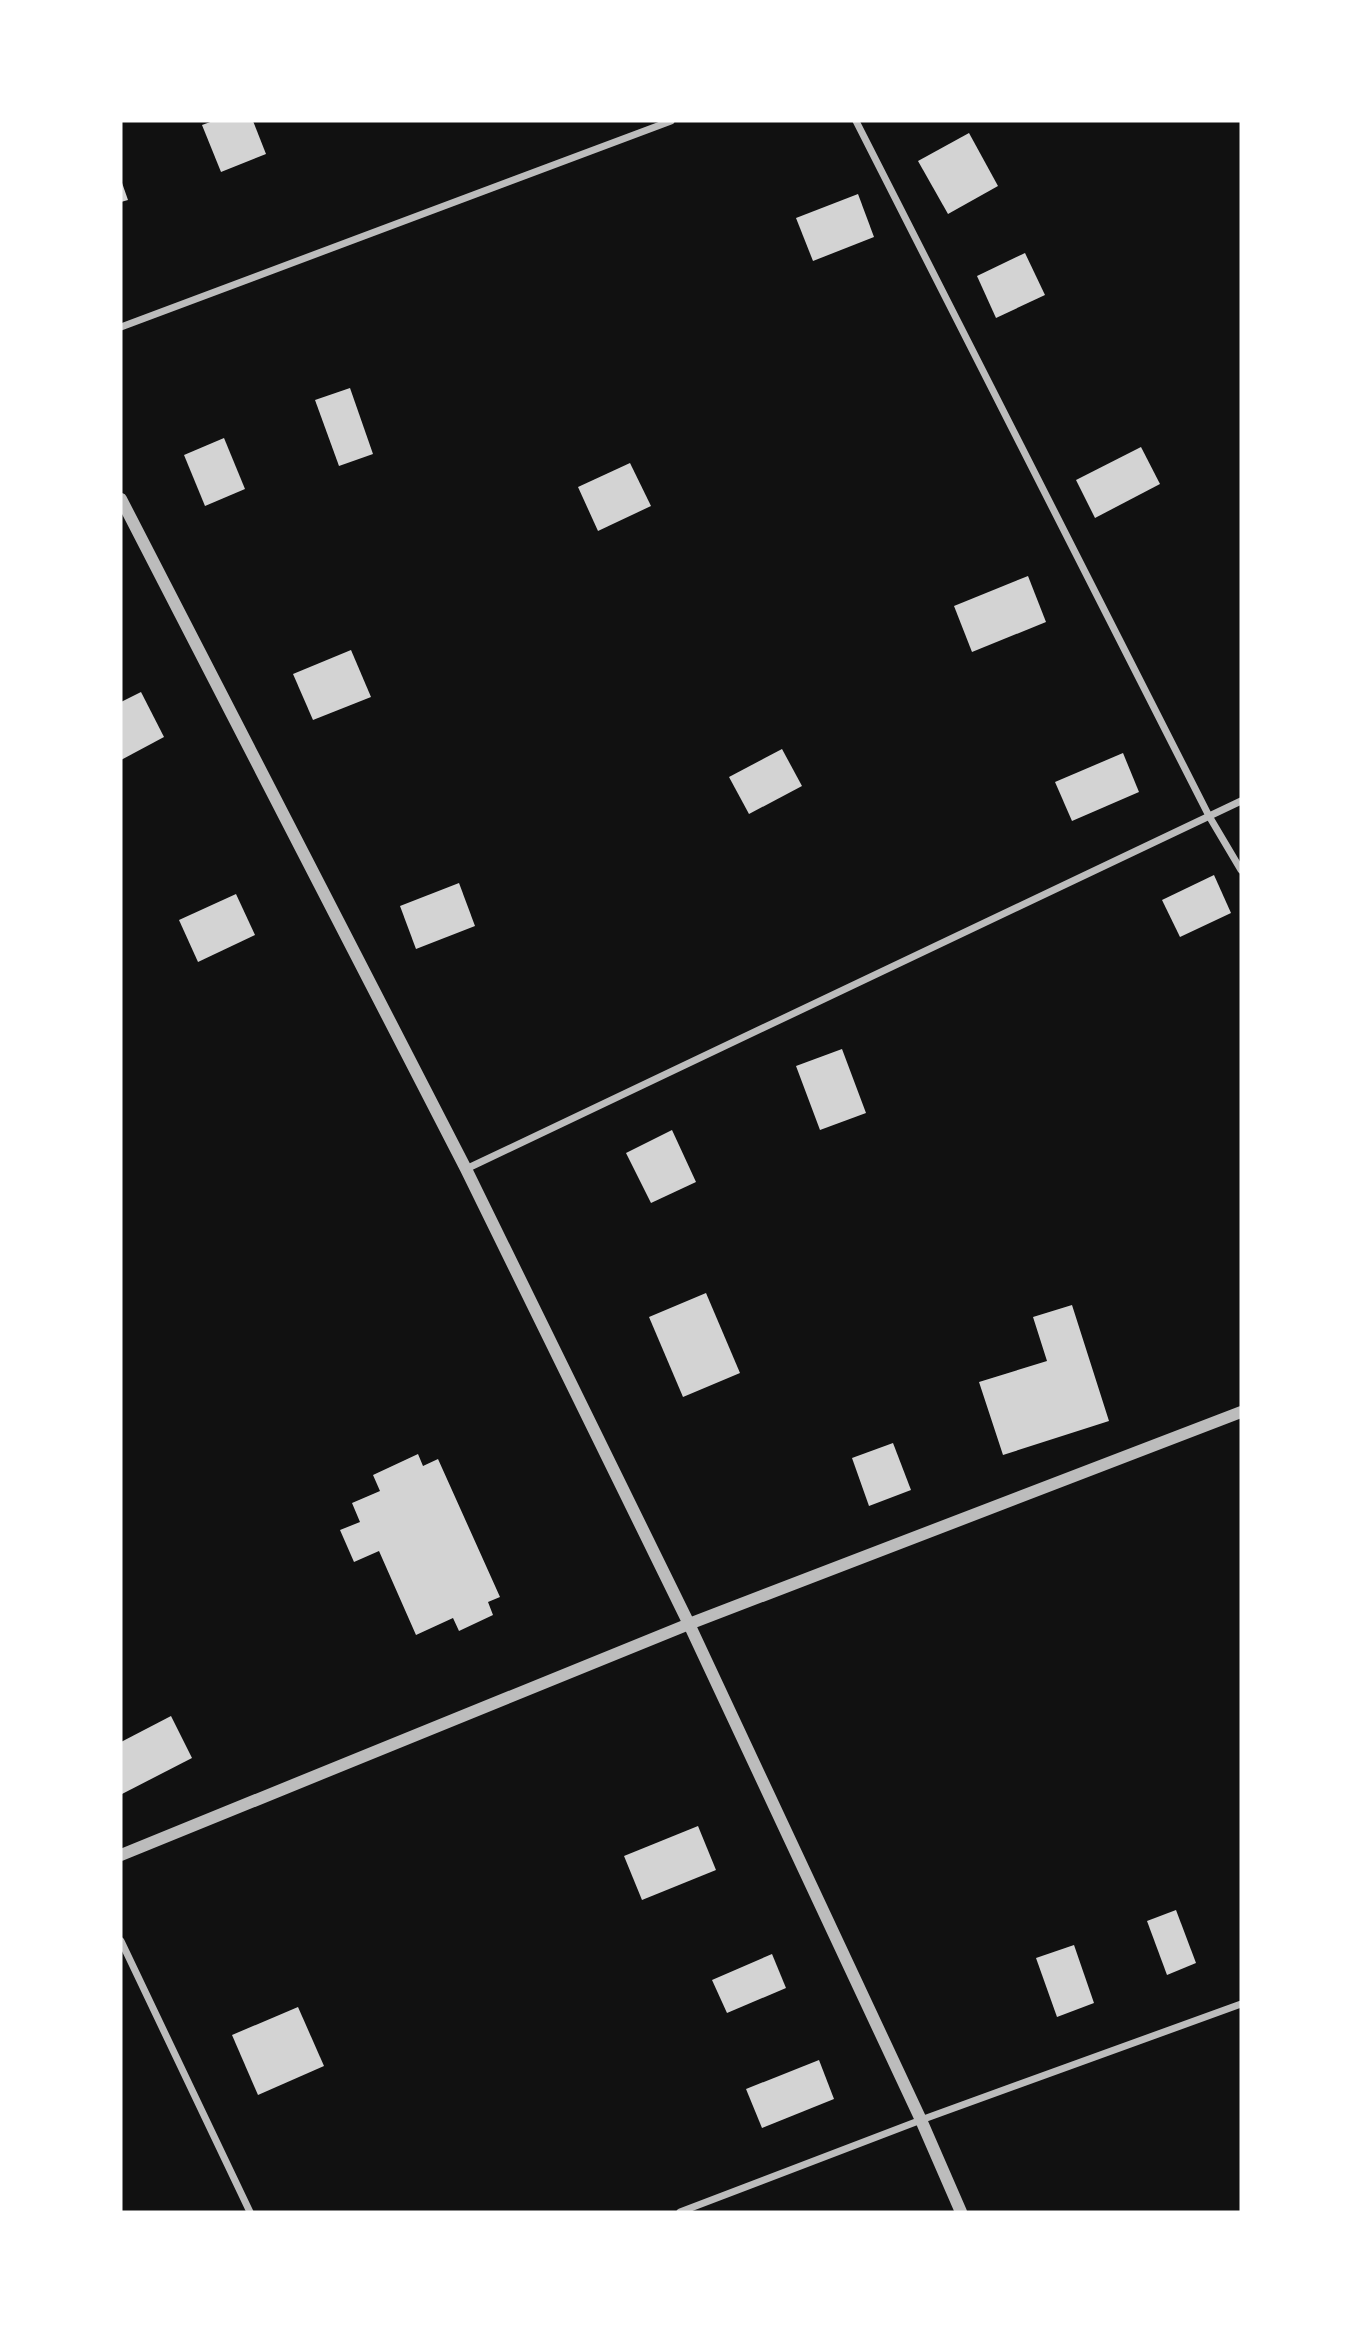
<svg xmlns="http://www.w3.org/2000/svg" width="1362" height="2333" viewBox="0 0 1362 2333" font-family="Arial,sans-serif">
	<style>
		.building { fill: #d3d3d3 }
		.lines { fill: none; stroke-linecap: round; stroke-linejoin: round }
		.minor { stroke: #bcbcbc; stroke-width: 7 }
		.tertiary { stroke: #bcbcbc; stroke-width: 12 }
	</style>
	<rect width="100%" height="100%" fill="#111"/>
	<g class="building">
		<polygon points="213,121 253,121 266,154 221,172 202,125"/>
		<polygon points="969,133 998,186 948,214 918,161"/>
		<polygon points="121,180 128,200 121,202"/>
		<polygon points="858,194 874,237 813,261 796,218"/>
		<polygon points="1025,253 1045,295 996,318 977,276"/>
		<polygon points="350,388 373,454 339,466 315,400"/>
		<polygon points="224,438 245,489 205,506 184,455"/>
		<polygon points="1141,447 1160,484 1095,518 1076,480"/>
		<polygon points="630,463 651,506 598,531 578,487"/>
		<polygon points="1028,576 1046,622 972,652 954,606"/>
		<polygon points="351,650 371,697 313,720 293,674"/>
		<polygon points="141,692 164,737 121,760 121,702"/>
		<polygon points="782,749 802,786 749,814 729,777"/>
		<polygon points="1123,753 1139,792 1072,821 1055,782"/>
		<polygon points="1214,875 1231,913 1180,937 1162,900"/>
		<polygon points="459,883 475,926 416,949 400,906"/>
		<polygon points="236,894 255,935 198,962 179,920"/>
		<polygon points="842,1049 866,1113 820,1130 796,1066"/>
		<polygon points="672,1130 696,1182 651,1203 626,1153"/>
		<polygon points="706,1293 740,1373 683,1397 649,1317"/>
		<polygon points="1072,1305 1109,1421 1003,1455 979,1382 1047,1361 1033,1317"/>
		<polygon points="893,1443 911,1490 869,1506 852,1458"/>
		<polygon points="418,1454 423,1466 438,1459 500,1597 488,1602 493,1615 459,1631 453,1618 416,1635 379,1551 354,1562 340,1530 360,1522 352,1503 380,1491 373,1475"/>
		<polygon points="171,1716 192,1758 122,1794 121,1742"/>
		<polygon points="698,1826 716,1870 642,1900 624,1856"/>
		<polygon points="1176,1910 1196,1963 1167,1975 1147,1921"/>
		<polygon points="1074,1945 1094,2003 1057,2017 1036,1958"/>
		<polygon points="772,1954 786,1988 727,2013 712,1980"/>
		<polygon points="298,2007 324,2066 258,2095 232,2035"/>
		<polygon points="819,2060 834,2099 762,2128 746,2089"/>
	</g>
	<g class="lines">
		<g class="minor">
			<polyline points="856,121 1209,816 1241,870"/>
			<polyline points="121,327 671,121"/>
			<polyline points="466,1169 1241,801"/>
			<polyline points="121,1941 250,2212"/>
			<polyline points="680,2212 921,2120 1241,2004"/>
		</g>
		<g class="tertiary">
			<polyline points="121,499 466,1169 689,1624 921,2120 961,2212"/>
			<polyline points="121,1855 689,1624 1241,1412"/>
		</g>
	</g>
	<rect width="1362" height="2333" fill="none" stroke="#ffffff" stroke-width="245"/>
</svg>
